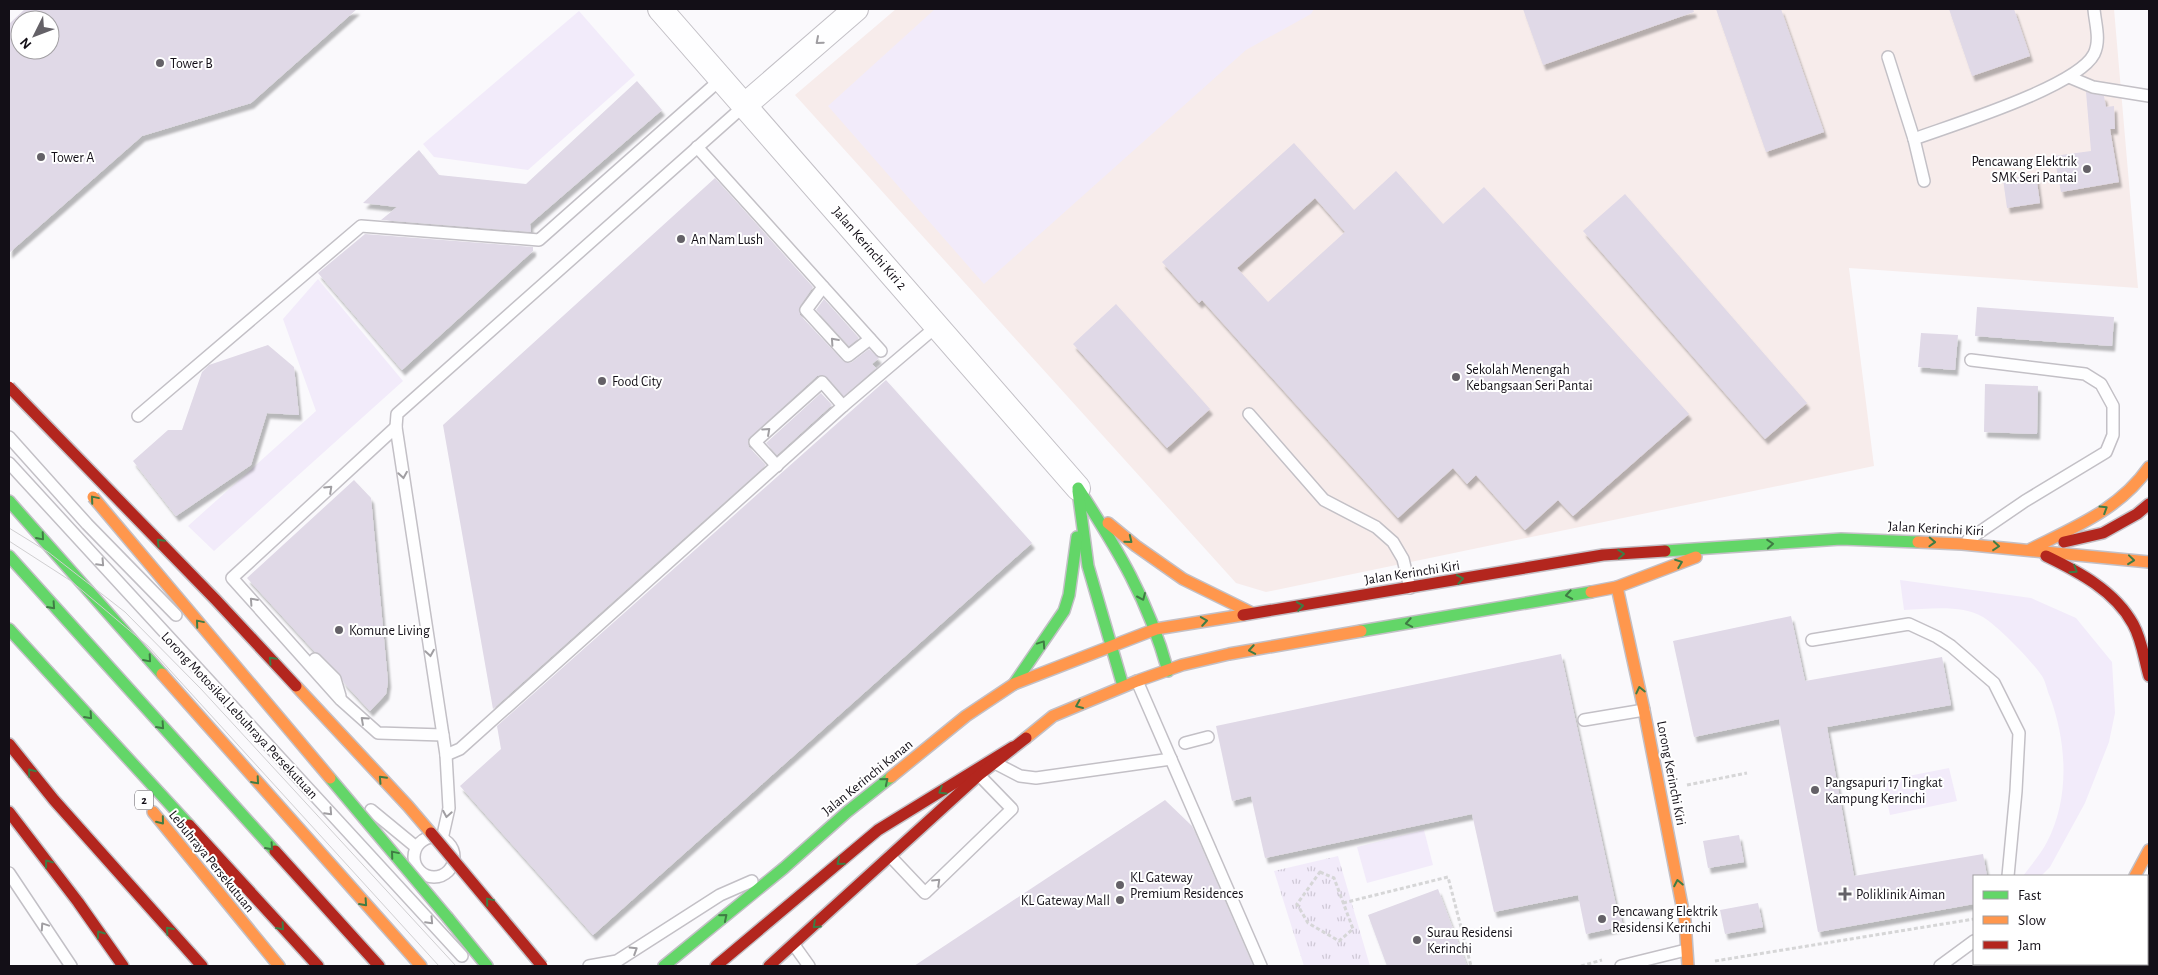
<svg xmlns="http://www.w3.org/2000/svg" width="2158" height="975" viewBox="0 0 2158 975" font-family="'Alegreya Sans',sans-serif">
	<style>
		.education { fill: #f7eceb }
		.grass { fill: #f2ebfa }
		.park { fill: url(#park-tufts) }
		.building { fill: #e0d9e7; fill-rule: evenodd; filter: url(#shadow) }
		.lines { fill: none; stroke-linecap: round; stroke-linejoin: round }
		.lane-casing { stroke: #c3c0c6; stroke-width: 14 }
		.street-casing { stroke: #c3c0c6; stroke-width: 26 }
		.fast-casing { stroke: #c3c0c6; stroke-width: 14 }
		.slow-casing { stroke: #c3c0c6; stroke-width: 14 }
		.jam-casing { stroke: #c3c0c6; stroke-width: 14 }
		.path { stroke: #d6d6d7; stroke-width: 3; stroke-dasharray: 4 2.5; stroke-linecap: butt }
		.lane { stroke: #fefeff; stroke-width: 11 }
		.street { stroke: #fefeff; stroke-width: 24 }
		.fast { stroke: #63d668; stroke-width: 11 }
		.slow { stroke: #ff974d; stroke-width: 11 }
		.jam { stroke: #b3261e; stroke-width: 11 }
		.tram { stroke: #d0cfd1; stroke-width: 1 }
		.fast-bridge-casing { stroke: #c3c0c6; stroke-width: 14; stroke-linecap: butt }
		.slow-bridge-casing { stroke: #c3c0c6; stroke-width: 14; stroke-linecap: butt }
		.jam-bridge-casing { stroke: #c3c0c6; stroke-width: 14; stroke-linecap: butt }
		.fast-bridge { stroke: #63d668; stroke-width: 11 }
		.slow-bridge { stroke: #ff974d; stroke-width: 11 }
		.jam-bridge { stroke: #b3261e; stroke-width: 11 }
		.oneway { stroke: #a09ea2 }
		.oneway2 { stroke: #3f7c44 }
		.poi-dot { fill: #646167; stroke: #fff; stroke-width: 2 }
		.labels { text-anchor: middle; stroke-width: 4; stroke-linejoin: round; paint-order: stroke }
		.shield { fill: #fff; stroke: #5a575d; stroke-width: 1 }
		.shield-label { font-size: 12px; font-weight: bold; fill: #130f17 }
		.poi-label { font-size: 14px; fill: #130f17; stroke: #fff; text-anchor: start }
		.street-label { font-size: 14px; fill: #130f17; stroke: #fff }
	</style>
	<defs>
		<pattern id="park-tufts" width="24" height="20" patternUnits="userSpaceOnUse" patternTransform="scale(1.25)"><rect width="24" height="20" fill="#f2ebfa"/><path d="M3 7l-1-3M5 7V3M7 7l1-3M15 17l-1-3M17 17v-4M19 17l1-3" fill="none" stroke="#cfc8d6"/></pattern>
		<filter id="shadow"><feDropShadow dx="3" dy="5.5" stdDeviation="1" flood-color="#0004"/></filter>
	</defs>
	<rect width="100%" height="100%" fill="#faf9fc"/>
	<polygon class="education" points="896,9 2114,9 2138,288 1849,268 1874,466 1266,592 1236,583 795,95"/>
	<g class="grass">
		<polygon points="935,9 1314,9 1311,14 1246,50 984,284 828,106"/>
		<polygon points="579,11 635,75 528,170 434,157 423,144"/>
		<polygon points="318,279 403,381 214,551 188,526 316,411 283,319"/>
		<path d="M1900,580l131,18 45,20 36,44 3,51 -6,29 -24,61 -35,64 -9,9h-18c8,-11 18,-22 24,-34 23,-44 20,-99 3,-145 -3,-6 -4,-15 -8,-21 -11,-16 -43,-49 -59,-59 -21,-13 -56,-8 -79,-7z"/>
		<polygon points="1949,768 1957,801 1890,815 1883,781"/>
		<polygon points="1424,830 1433,865 1367,883 1357,847"/>
	</g>
	<polygon class="park" points="1338,856 1370,966 1304,966 1274,871"/>
	<g class="building">
		<path d="M25,9h332l-106,94 -109,33 -133,117v-229zM20,20h30v30h-30z"/>
		<polygon points="1523,9 1693,9 1694,12 1543,65"/>
		<polygon points="1716,9 1781,9 1824,132 1766,152"/>
		<polygon points="1949,9 2014,9 2030,56 1972,76"/>
		<polygon points="637,81 662,110 530,224 531,232 381,220 397,207 363,203 419,150 439,175 526,184"/>
		<polygon points="2086,92 2104,96 2106,107 2114,106 2115,129 2110,129 2119,182 2061,192 2054,156 2091,151"/>
		<path d="M1294,143l60,67 42,-39 47,53 41,-37 205,227 -116,102 -15,-16 -33,30 -49,-55 -9,9 -14,-16 -55,50 -196,-218 -3,3 -37,-41zM1315,198l30,34 -77,70 -31,-34z"/>
		<polygon points="2036,175 2040,203 2007,208 2003,179"/>
		<polygon points="715,178 813,287 800,306 800,315 843,361 849,363 852,362 869,349 879,358 872,364 876,368 844,396 827,377 821,375 817,376 748,439 749,447 766,465 493,709 443,425"/>
		<polygon points="1625,194 1807,403 1765,439 1583,231"/>
		<polygon points="365,234 533,247 533,251 402,370 318,273"/>
		<polygon points="824,299 859,338 849,346 816,310"/>
		<polygon points="1116,304 1210,409 1167,448 1073,344"/>
		<polygon points="1977,307 2114,317 2112,346 1975,336"/>
		<polygon points="1921,333 1958,335 1955,370 1918,367"/>
		<polygon points="268,345 294,367 299,415 267,413 251,465 176,516 133,461 168,430 182,430 202,372 209,365"/>
		<polygon points="886,380 1032,543 593,935 460,786 501,749 497,726"/>
		<polygon points="1985,384 2038,386 2037,434 1984,432"/>
		<polygon points="821,393 832,405 777,455 766,443"/>
		<polygon points="354,480 371,498 388,682 386,694 370,711 344,683 340,674 320,654 315,652 247,578"/>
		<polygon points="1791,616 1805,681 1942,657 1951,705 1827,727 1854,876 1983,854 1987,876 1974,876 1974,904 1818,932 1779,719 1694,737 1673,641"/>
		<polygon points="1561,654 1616,905 1618,904 1623,926 1586,934 1578,895 1494,912 1472,814 1265,858 1251,796 1232,801 1216,726"/>
		<polygon points="1165,800 1192,826 1253,966 914,966"/>
		<polygon points="1739,835 1744,862 1708,868 1703,841"/>
		<polygon points="1438,889 1467,966 1387,966 1368,915"/>
		<polygon points="1758,903 1763,927 1725,934 1720,910"/>
	</g>
	<g class="lines">
		<defs>
			<g id="lane">
				<polyline points="1888,57 1914,139 1924,181"/>
				<polyline points="2069,77 2093,87 2149,96"/>
				<path d="M1914,139c38,-14 163,-52 180,-85 7,-14 1,-31 0,-45"/>
				<polyline points="697,147 881,351"/>
				<polyline points="823,287 806,310 848,356 870,339"/>
				<polyline points="1249,414 1324,500 1376,527 1393,542 1403,559 1410,588"/>
				<polyline points="138,416 361,226 539,240 721,79"/>
				<polyline points="396,427 232,578 341,700 378,733 443,735"/>
				<polyline points="9,437 87,524 176,615"/>
				<polyline points="9,463 462,956"/>
				<polyline points="777,466 755,442 822,382 843,406"/>
				<polyline points="1968,540 2025,501 2106,452 2113,435 2113,406 2101,384 2085,374 1971,360"/>
				<polyline points="1812,640 1909,624 1937,637 1951,646 1994,683 2019,733 2016,791 2008,876"/>
				<polyline points="315,659 335,679 340,696"/>
				<polyline points="1137,681 1261,966"/>
				<polyline points="1584,720 1644,710"/>
				<polyline points="1185,743 1208,737"/>
				<polyline points="446,755 460,749 843,406 937,326"/>
				<polyline points="995,763 1020,776 1036,778 1171,759"/>
				<polyline points="371,810 416,847"/>
				<circle cx="434" cy="857" r="20"/>
				<polyline points="442,839 449,808 446,755 396,427 397,414 745,105"/>
				<polyline points="890,856 925,893 1012,809 979,775"/>
				<polyline points="9,873 71,966"/>
				<polyline points="794,945 809,966"/>
				<polyline points="589,966 617,961 720,895 752,881"/>
				<polyline points="1621,966 1686,950"/>
				<polyline points="1940,966 1974,941"/>
			</g>
			<g id="street">
				<polyline points="660,9 1078,488"/>
				<polyline points="745,105 856,9"/>
			</g>
			<g id="fast">
				<path d="M1078,488c40,62 70,111 90,183"/>
				<polyline points="1078,491 1088,566 1123,686"/>
				<polyline points="9,501 162,674"/>
				<polyline points="1665,551 1841,539 1918,542"/>
				<polyline points="9,556 275,851"/>
				<polyline points="9,629 189,825"/>
				<polyline points="1361,631 1591,592"/>
				<polyline points="1014,684 1064,611 1069,595 1077,537"/>
				<polyline points="448,918 487,966"/>
				<polyline points="664,966 784,868 847,812 891,777"/>
			</g>
			<g id="slow">
				<polyline points="1108,523 1136,546 1183,579 1252,613"/>
				<polyline points="1918,542 1962,544 2149,562"/>
				<path d="M2031,549c44,-22 89,-40 118,-82"/>
				<polyline points="1617,587 1644,710 1685,921 1688,966"/>
				<polyline points="1591,592 1617,587 1696,557"/>
				<polyline points="162,674 421,966"/>
				<polyline points="1026,738 1053,716 1137,681 1182,665 1229,654 1361,631"/>
				<polyline points="891,777 966,716 1014,684 1156,629 1243,615"/>
				<polyline points="153,812 279,966"/>
				<polyline points="2135,876 2149,850"/>
			</g>
			<g id="jam">
				<polyline points="2064,542 2103,533 2137,514 2149,504"/>
				<path d="M2046,556c33,16 69,35 87,68 9,16 11,35 16,52"/>
				<polyline points="1243,615 1603,555 1665,551"/>
				<polyline points="9,744 54,800 202,966"/>
				<polyline points="9,812 78,902 123,966"/>
				<polyline points="189,825 318,966"/>
				<polyline points="275,851 379,966"/>
				<polyline points="716,966 878,830 1013,747"/>
				<polyline points="769,966 979,775 1026,738"/>
				<polyline points="2074,966 2077,964"/>
			</g>
		</defs>
		<use href="#lane" class="lane-casing"/>
		<use href="#street" class="street-casing"/>
		<use href="#fast" class="fast-casing"/>
		<use href="#slow" class="slow-casing"/>
		<use href="#jam" class="jam-casing"/>
		<g class="path">
			<polyline points="1687,785 1747,773"/>
			<polygon points="1320,872 1334,878 1353,929 1339,941 1308,923 1297,904"/>
			<polyline points="1343,903 1448,877 1471,966"/>
			<polyline points="1648,919 1647,913 1656,910"/>
			<polyline points="1715,961 1974,919"/>
			<polyline points="1581,966 1602,960"/>
		</g>
		<use href="#lane" class="lane"/>
		<use href="#street" class="street"/>
		<use href="#fast" class="fast"/>
		<use href="#slow" class="slow"/>
		<use href="#jam" class="jam"/>
		<g class="tram">
			<polyline points="9,528 48,552 125,612 201,689 456,966"/>
			<polyline points="9,541 71,581 148,646 439,966"/>
		</g>
		<defs>
			<polyline id="fast-bridge" points="330,778 448,918"/>
			<g id="slow-bridge">
				<polyline points="93,497 330,778"/>
				<polyline points="296,686 408,806 431,833"/>
			</g>
			<g id="jam-bridge">
				<polyline points="9,387 215,599 296,686"/>
				<polyline points="431,833 542,966"/>
			</g>
		</defs>
		<use href="#fast-bridge" class="fast-bridge-casing"/>
		<use href="#slow-bridge" class="slow-bridge-casing"/>
		<use href="#jam-bridge" class="jam-bridge-casing"/>
		<use href="#fast-bridge" class="fast-bridge"/>
		<use href="#slow-bridge" class="slow-bridge"/>
		<use href="#jam-bridge" class="jam-bridge"/>
	</g>
	<defs><path id="oneway-chevron" d="M-2-3.5L2.5 0L-2 3.5" fill="none" stroke-width="1.6" stroke-linecap="round" stroke-linejoin="round" transform="scale(1.25)"/></defs>
	<g class="oneway">
		<use href="#oneway-chevron" transform="translate(819 41) rotate(139)"/>
		<use href="#oneway-chevron" transform="translate(834 341) rotate(-132)"/>
		<use href="#oneway-chevron" transform="translate(767 431) rotate(-42)"/>
		<use href="#oneway-chevron" transform="translate(403 475) rotate(81)"/>
		<use href="#oneway-chevron" transform="translate(329 489) rotate(-43)"/>
		<use href="#oneway-chevron" transform="translate(101 563) rotate(47)"/>
		<use href="#oneway-chevron" transform="translate(253 601) rotate(-132)"/>
		<use href="#oneway-chevron" transform="translate(430 653) rotate(81)"/>
		<use href="#oneway-chevron" transform="translate(364 720) rotate(-138)"/>
		<use href="#oneway-chevron" transform="translate(329 812) rotate(47)"/>
		<use href="#oneway-chevron" transform="translate(447 814) rotate(100)"/>
		<use href="#oneway-chevron" transform="translate(937 882) rotate(-44)"/>
		<use href="#oneway-chevron" transform="translate(430 921) rotate(47)"/>
		<use href="#oneway-chevron" transform="translate(44 926) rotate(-124)"/>
		<use href="#oneway-chevron" transform="translate(634 950) rotate(-32)"/>
	</g>
	<g class="oneway2">
		<use href="#oneway-chevron" transform="translate(94 499) rotate(-130)"/>
		<use href="#oneway-chevron" transform="translate(2104 509) rotate(-32)"/>
		<use href="#oneway-chevron" transform="translate(41 537) rotate(49)"/>
		<use href="#oneway-chevron" transform="translate(1129 540) rotate(39)"/>
		<use href="#oneway-chevron" transform="translate(160 542) rotate(-134)"/>
		<use href="#oneway-chevron" transform="translate(1932 542) rotate(2)"/>
		<use href="#oneway-chevron" transform="translate(1770 544) rotate(-4)"/>
		<use href="#oneway-chevron" transform="translate(1996 546) rotate(5)"/>
		<use href="#oneway-chevron" transform="translate(1621 554) rotate(-4)"/>
		<use href="#oneway-chevron" transform="translate(2131 560) rotate(6)"/>
		<use href="#oneway-chevron" transform="translate(1679 563) rotate(-21)"/>
		<use href="#oneway-chevron" transform="translate(2074 570) rotate(33)"/>
		<use href="#oneway-chevron" transform="translate(1460 579) rotate(-10)"/>
		<use href="#oneway-chevron" transform="translate(1569 595) rotate(170)"/>
		<use href="#oneway-chevron" transform="translate(1142 597) rotate(66)"/>
		<use href="#oneway-chevron" transform="translate(52 606) rotate(48)"/>
		<use href="#oneway-chevron" transform="translate(1300 606) rotate(-9)"/>
		<use href="#oneway-chevron" transform="translate(1204 621) rotate(-9)"/>
		<use href="#oneway-chevron" transform="translate(199 623) rotate(-130)"/>
		<use href="#oneway-chevron" transform="translate(1409 623) rotate(170)"/>
		<use href="#oneway-chevron" transform="translate(1042 644) rotate(-56)"/>
		<use href="#oneway-chevron" transform="translate(1252 650) rotate(170)"/>
		<use href="#oneway-chevron" transform="translate(148 659) rotate(49)"/>
		<use href="#oneway-chevron" transform="translate(272 660) rotate(-133)"/>
		<use href="#oneway-chevron" transform="translate(1640 690) rotate(-103)"/>
		<use href="#oneway-chevron" transform="translate(1079 705) rotate(157)"/>
		<use href="#oneway-chevron" transform="translate(89 716) rotate(48)"/>
		<use href="#oneway-chevron" transform="translate(161 726) rotate(48)"/>
		<use href="#oneway-chevron" transform="translate(31 772) rotate(-129)"/>
		<use href="#oneway-chevron" transform="translate(382 779) rotate(-133)"/>
		<use href="#oneway-chevron" transform="translate(256 781) rotate(49)"/>
		<use href="#oneway-chevron" transform="translate(885 781) rotate(-39)"/>
		<use href="#oneway-chevron" transform="translate(942 791) rotate(148)"/>
		<use href="#oneway-chevron" transform="translate(161 821) rotate(51)"/>
		<use href="#oneway-chevron" transform="translate(270 847) rotate(48)"/>
		<use href="#oneway-chevron" transform="translate(394 854) rotate(-130)"/>
		<use href="#oneway-chevron" transform="translate(840 862) rotate(140)"/>
		<use href="#oneway-chevron" transform="translate(48 863) rotate(-127)"/>
		<use href="#oneway-chevron" transform="translate(1678 883) rotate(-101)"/>
		<use href="#oneway-chevron" transform="translate(489 901) rotate(-130)"/>
		<use href="#oneway-chevron" transform="translate(364 903) rotate(48)"/>
		<use href="#oneway-chevron" transform="translate(724 917) rotate(-40)"/>
		<use href="#oneway-chevron" transform="translate(816 925) rotate(137)"/>
		<use href="#oneway-chevron" transform="translate(281 927) rotate(48)"/>
		<use href="#oneway-chevron" transform="translate(169 930) rotate(-132)"/>
		<use href="#oneway-chevron" transform="translate(100 934) rotate(-125)"/>
	</g>
	<g class="poi-dot">
		<circle cx="160" cy="63" r="5"/>
		<circle cx="41" cy="157" r="5"/>
		<circle cx="2087" cy="169" r="5"/>
		<circle cx="681" cy="239" r="5"/>
		<circle cx="1456" cy="377" r="5"/>
		<circle cx="602" cy="381" r="5"/>
		<circle cx="339" cy="630" r="5"/>
		<circle cx="1815" cy="790" r="5"/>
		<circle cx="1120" cy="885" r="5"/>
		<path d="M1842.5 886.5h5v5h5v5h-5v5h-5v-5h-5v-5h5z"/>
		<circle cx="1120" cy="900" r="5"/>
		<circle cx="1602" cy="919" r="5"/>
		<circle cx="1417" cy="940" r="5"/>
	</g>
	<g class="labels">
		<rect class="shield" x="135" y="790.5" width="18" height="19" rx="4"/>
		<g class="shield-label">
			<text x="144" y="804">2</text>
		</g>
		<g class="poi-label">
			<text x="170" y="68">Tower B</text>
			<text x="51" y="162">Tower A</text>
			<text x="2077" y="166" text-anchor="end">Pencawang Elektrik<tspan x="2077" dy="16">SMK Seri Pantai</tspan></text>
			<text x="691" y="244">An Nam Lush</text>
			<text x="1466" y="374">Sekolah Menengah<tspan x="1466" dy="16">Kebangsaan Seri Pantai</tspan></text>
			<text x="612" y="386">Food City</text>
			<text x="349" y="635">Komune Living</text>
			<text x="1825" y="787">Pangsapuri 17 Tingkat<tspan x="1825" dy="16">Kampung Kerinchi</tspan></text>
			<text x="1130" y="882">KL Gateway<tspan x="1130" dy="16">Premium Residences</tspan></text>
			<text x="1856" y="899">Poliklinik Aiman</text>
			<text x="1110" y="905" text-anchor="end">KL Gateway Mall</text>
			<text x="1612" y="916">Pencawang Elektrik<tspan x="1612" dy="16">Residensi Kerinchi</tspan></text>
			<text x="1427" y="937">Surau Residensi<tspan x="1427" dy="16">Kerinchi</tspan></text>
		</g>
		<g class="street-label">
			<text transform="translate(870 248) rotate(49)" y="5">Jalan Kerinchi Kiri 2</text>
			<text transform="translate(1936 528) rotate(3)" y="5">Jalan Kerinchi Kiri</text>
			<text transform="translate(1412 572) rotate(-9)" y="5">Jalan Kerinchi Kiri</text>
			<text transform="translate(240 715) rotate(47)" y="5">Lorong Motosikal Lebuhraya Persekutuan</text>
			<text transform="translate(1672 773) rotate(79)" y="5">Lorong Kerinchi Kiri</text>
			<text transform="translate(867 777) rotate(-39)" y="5">Jalan Kerinchi Kanan</text>
			<text transform="translate(212 861) rotate(51)" y="5">Lebuhraya Persekutuan</text>
		</g>
	</g>
	<rect width="2158" height="975" fill="none" stroke="#130f17" stroke-width="20"/>
	<rect x="1973" y="875" width="175" height="90" fill="#ffffff" stroke="#a19fa2"/>
	<rect x="1983" y="891" width="25" height="8" fill="#63d668" stroke="#a19fa2"/>
	<text x="2018" y="900" font-size="15" fill="#130f17">Fast</text>
	<rect x="1983" y="916" width="25" height="8" fill="#ff974d" stroke="#a19fa2"/>
	<text x="2018" y="925" font-size="15" fill="#130f17">Slow</text>
	<rect x="1983" y="941" width="25" height="8" fill="#b3261e" stroke="#a19fa2"/>
	<text x="2018" y="950" font-size="15" fill="#130f17">Jam</text>
	<g transform="translate(35 35) rotate(228)"><circle r="24" fill="#ffffff" stroke="#a19fa2"/>
	<path d="M0-4L9 19L0 12L-9 19Z" fill="#646167"/>
	<text y="-8" font-size="14" font-weight="bold" text-anchor="middle" fill="#130f17">N</text>
	</g>
</svg>
